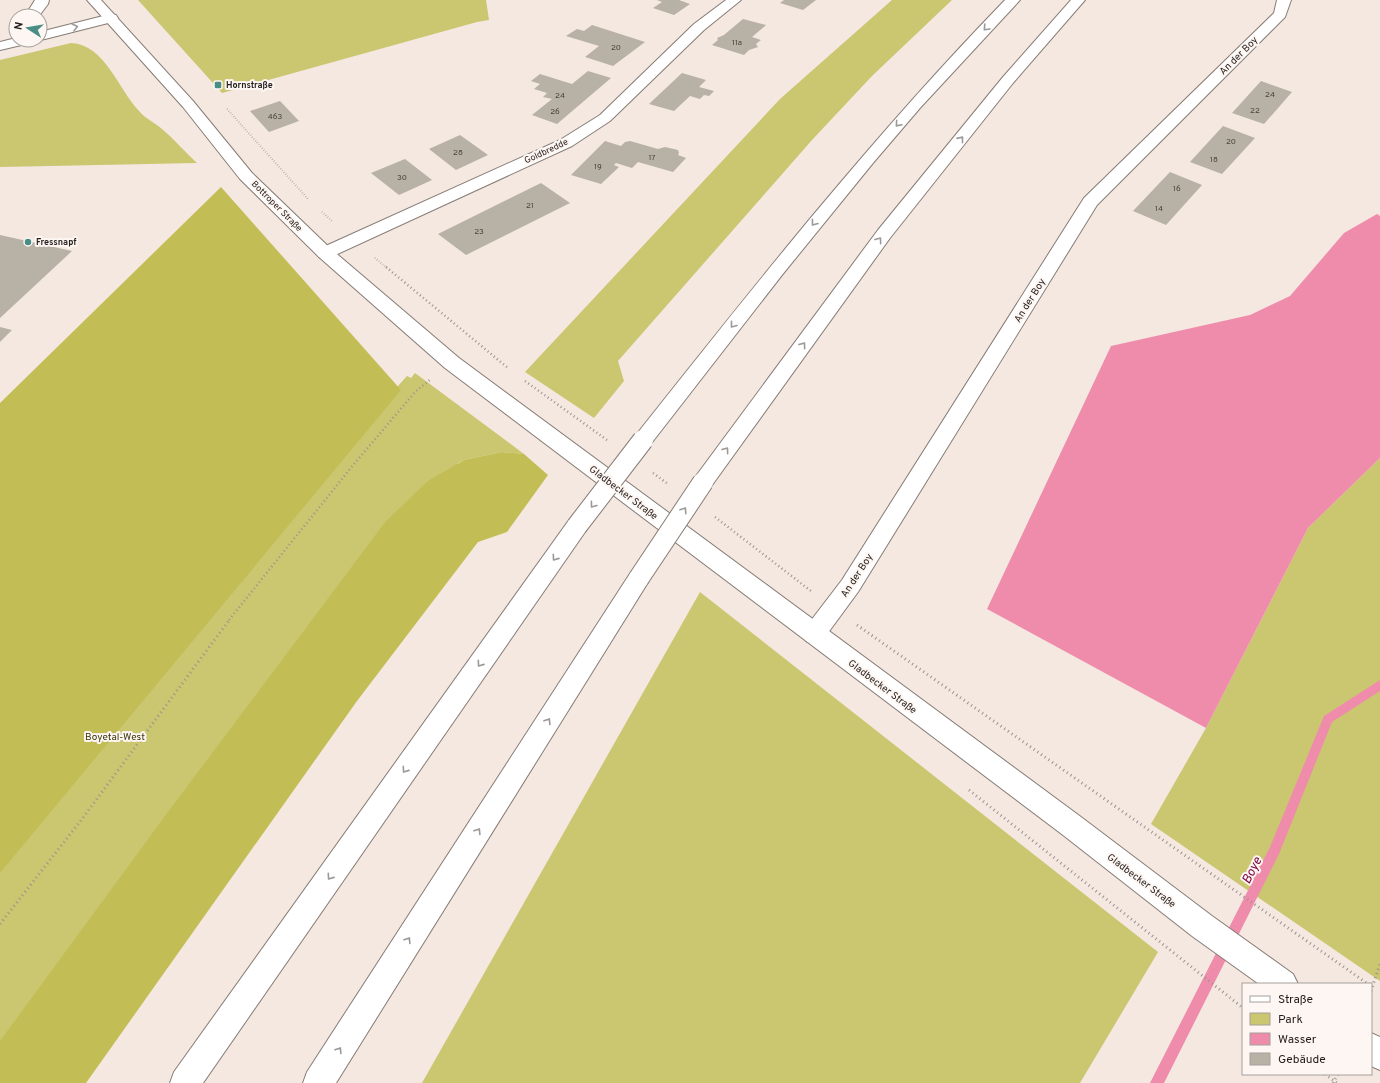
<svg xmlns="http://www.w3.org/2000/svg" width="1380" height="1083" viewBox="0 0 1380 1083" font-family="Overpass,sans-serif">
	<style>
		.green { fill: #cbc670 }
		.forest { fill: #c3bd56 }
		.water { fill: #f08cab }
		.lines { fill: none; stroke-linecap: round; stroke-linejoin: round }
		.stream { fill: #f08cab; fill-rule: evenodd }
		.building { fill: #b7b1a6 }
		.minor-casing { stroke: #867c75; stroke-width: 2 }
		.tertiary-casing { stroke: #867c75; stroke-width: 2 }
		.secondary-casing { stroke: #867c75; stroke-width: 2 }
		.motorway-casing { stroke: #867c75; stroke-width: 2 }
		.path-far2 { stroke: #9c938e; stroke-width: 2; stroke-dasharray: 0.5 2; stroke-linecap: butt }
		.path-far1 { stroke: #9c938e; stroke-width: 2.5; stroke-dasharray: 1 3; stroke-linecap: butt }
		.path { stroke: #9c938e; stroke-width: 3; stroke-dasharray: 1 3.5; stroke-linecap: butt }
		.minor { fill: #fff; fill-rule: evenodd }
		.tertiary { fill: #fff; fill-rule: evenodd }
		.secondary { fill: #fff; fill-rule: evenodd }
		.motorway { fill: #fff; fill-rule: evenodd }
		.motorway-bridge-casing { stroke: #867c75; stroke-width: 22; stroke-linecap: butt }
		.motorway-bridge { stroke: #fff; stroke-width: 20 }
		.oneway { stroke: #9c9a99 }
		.poi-dot { fill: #488e85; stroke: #fdf6f2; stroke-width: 1.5 }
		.labels { text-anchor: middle; stroke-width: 4; stroke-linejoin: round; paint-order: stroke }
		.number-label { font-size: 8px; fill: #48433e }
		.far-poi-label { font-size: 9px; font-weight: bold; fill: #231e1c; stroke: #fdf6f2; text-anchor: start }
		.far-street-label { font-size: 9px; fill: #231e1c; stroke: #fdf6f2 }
		.street-label { font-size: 10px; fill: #231e1c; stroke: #fdf6f2 }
		.park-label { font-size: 10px; fill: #393609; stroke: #fdf6f2 }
		.near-water-label { font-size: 13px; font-style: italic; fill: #7e013f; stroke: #fdf6f2 }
	</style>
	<rect width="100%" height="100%" fill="#f4e8e1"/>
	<g class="green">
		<polygon points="138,0 486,0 489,20 477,22 222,93"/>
		<polygon points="892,0 952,0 872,76 812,140 618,361 624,381 594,418 525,372 780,99"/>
		<path d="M71,43c34,1 48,48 69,69 6,7 14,10 22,17 12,10 23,23 35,34l-197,4v-107z"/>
		<polygon points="415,373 524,454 502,452 464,460 458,463 3,1083 0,1083 0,586 176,633 407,376 411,378"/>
		<polygon points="1380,458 1380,981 1151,824 1206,728 1308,528"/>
		<polygon points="700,592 1158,952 1080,1083 422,1083"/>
	</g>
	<g class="forest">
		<polygon points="221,187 401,390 0,873 0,403"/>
		<polygon points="502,452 524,454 548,475 507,532 478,542 357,701 86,1083 0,1083 0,1041 165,816 386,521 428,481 464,460"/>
	</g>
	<polygon class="water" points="1377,214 1380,216 1380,458 1308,528 1206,728 987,609 1111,346 1250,315 1290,296 1344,233"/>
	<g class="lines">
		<polygon class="stream" points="1380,680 1380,691 1332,722 1279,854 1164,1083 1150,1083 1270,847 1324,716"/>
	</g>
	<g class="building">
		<polygon points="657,0 679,0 690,4 674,15 653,8 662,2"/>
		<polygon points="784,0 816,0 803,10 780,3"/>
		<polygon points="743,19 766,25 752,37 761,40 756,44 758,47 749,50 744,55 712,45 718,40 717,38 724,35"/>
		<polygon points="592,25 617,33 645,42 613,66 585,57 599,46 566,36 577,29 584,31"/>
		<polygon points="588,71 611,78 557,124 532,115 552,99 543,97 547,93 534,89 540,84 531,81 540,74 572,84"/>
		<polygon points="682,73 706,80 699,87 714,91 709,96 704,95 700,99 690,96 674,111 649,104"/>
		<polygon points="1261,81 1292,92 1264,124 1232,113"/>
		<polygon points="280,101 299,121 269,132 250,111"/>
		<polygon points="1223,126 1255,138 1222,174 1190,162"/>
		<polygon points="460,135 488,155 456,170 429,149"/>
		<polygon points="605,141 621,146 625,142 630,141 658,149 665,147 678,150 679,153 678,155 686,158 673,172 638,162 632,168 616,163 614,165 619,167 601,184 571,175"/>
		<polygon points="405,159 432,180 399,195 371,173"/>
		<polygon points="1170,172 1202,185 1166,225 1133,211"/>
		<polygon points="541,183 570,203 466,255 438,234"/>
		<polygon points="0,235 72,251 0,318"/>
		<polygon points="0,327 12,330 0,342"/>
	</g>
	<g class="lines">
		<defs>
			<g id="minor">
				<polygon points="726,0 741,0 704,30 610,121 572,146 331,257 325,258 319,257 316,253 319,249 560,140 600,115 694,24"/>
				<polygon points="1277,0 1291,0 1285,17 1097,205 858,592 822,641 814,644 806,641 802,634 806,627 842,580 1084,198 1274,13"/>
			</g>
			<g id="tertiary">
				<polygon points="111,14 116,15 118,18 116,21 45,39 40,40 39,40 40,32"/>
				<polygon points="16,38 16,40 32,40 30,43 0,50 0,42"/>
			</g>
			<g id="secondary">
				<polygon points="35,0 49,0 48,4 39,16 25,16"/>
				<polygon points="87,0 101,0 193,101 252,173 331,249 459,358 1081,817 1212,916 1293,974 1298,984 1259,984 1192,936 1063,835 445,368 319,257 240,179 183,107"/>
				<polygon points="1371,1033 1380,1037 1380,1070 1371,1066"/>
			</g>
			<g id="motorway">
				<path d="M1005,0h15l-100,108 -47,55 -91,112 -132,170 -7,2 -7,-2 -3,-5 3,-5c118,-149 236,-298 369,-435z"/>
				<polygon points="1071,0 1085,0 1013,83 890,238 710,488 703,490 696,488 692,482 696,476 878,230 1003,77"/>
				<polygon points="577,518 585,520 588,526 585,532 203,1083 170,1083 174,1072 569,520"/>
				<polygon points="639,569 647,572 650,578 647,584 336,1083 303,1083 307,1072 631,572"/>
			</g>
		</defs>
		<use href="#minor" class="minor-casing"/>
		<use href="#tertiary" class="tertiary-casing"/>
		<use href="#secondary" class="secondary-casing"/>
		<use href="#motorway" class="motorway-casing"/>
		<g class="path-far2">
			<polyline points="227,109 308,199"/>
			<polyline points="322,212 333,222"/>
			<polyline points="375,258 387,268"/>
		</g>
		<g class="path-far1">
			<polyline points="386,267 508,368"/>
			<polyline points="525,381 607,440"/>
			<polyline points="653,473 668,484"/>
			<polyline points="715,517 811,591"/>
			<polyline points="229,620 354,464 416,391 431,379"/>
		</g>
		<g class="path">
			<polyline points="857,625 1368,984"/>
			<polyline points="969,790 1243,1008"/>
			<polyline points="0,924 82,819 230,619"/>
			<polyline points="1371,991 1380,964"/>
			<polyline points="1325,1074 1337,1083"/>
			<polyline points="1333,1083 1338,1074"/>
		</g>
		<use href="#minor" class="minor"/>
		<use href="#tertiary" class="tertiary"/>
		<use href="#secondary" class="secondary"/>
		<use href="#motorway" class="motorway"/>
		<defs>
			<g id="motorway-bridge">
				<polyline points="577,526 643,440"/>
				<polyline points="639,578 703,482"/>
			</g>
		</defs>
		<use href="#motorway-bridge" class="motorway-bridge-casing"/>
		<use href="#motorway-bridge" class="motorway-bridge"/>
	</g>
	<defs><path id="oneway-chevron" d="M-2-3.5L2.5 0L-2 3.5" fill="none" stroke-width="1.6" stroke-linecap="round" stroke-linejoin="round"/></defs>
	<g class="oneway">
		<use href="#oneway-chevron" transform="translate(75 27) rotate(-14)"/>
		<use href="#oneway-chevron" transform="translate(986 28) rotate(133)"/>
		<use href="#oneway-chevron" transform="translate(898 124) rotate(131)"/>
		<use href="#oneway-chevron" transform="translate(961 139) rotate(-51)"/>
		<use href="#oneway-chevron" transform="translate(814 223) rotate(128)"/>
		<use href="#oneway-chevron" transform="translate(879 240) rotate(-54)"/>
		<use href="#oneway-chevron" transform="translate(733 325) rotate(128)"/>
		<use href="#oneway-chevron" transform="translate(803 345) rotate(-54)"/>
		<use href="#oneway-chevron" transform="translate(726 450) rotate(-54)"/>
		<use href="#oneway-chevron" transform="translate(593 505) rotate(127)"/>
		<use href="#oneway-chevron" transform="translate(684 510) rotate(-56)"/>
		<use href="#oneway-chevron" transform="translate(555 558) rotate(125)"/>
		<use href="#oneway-chevron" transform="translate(480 664) rotate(125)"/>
		<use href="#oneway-chevron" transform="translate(548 721) rotate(-58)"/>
		<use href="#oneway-chevron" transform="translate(405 770) rotate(125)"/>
		<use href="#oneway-chevron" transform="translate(478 831) rotate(-58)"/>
		<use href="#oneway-chevron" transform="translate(330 877) rotate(125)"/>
		<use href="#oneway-chevron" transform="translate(408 940) rotate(-58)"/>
		<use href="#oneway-chevron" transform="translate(339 1050) rotate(-58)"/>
	</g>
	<g class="poi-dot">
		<rect x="214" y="81" width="8" height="8" rx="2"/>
		<circle cx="28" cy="242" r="4"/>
	</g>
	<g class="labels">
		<g class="number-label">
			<text x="737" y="45">11a</text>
			<text x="616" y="50">20</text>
			<text x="1270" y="97">24</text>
			<text x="560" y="98">24</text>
			<text x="1255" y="113">22</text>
			<text x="555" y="114">26</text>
			<text x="275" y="119">463</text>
			<text x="1231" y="144">20</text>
			<text x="458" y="155">28</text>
			<text x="652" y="160">17</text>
			<text x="1214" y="162">18</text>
			<text x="598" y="169">19</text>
			<text x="402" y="180">30</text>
			<text x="1177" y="191">16</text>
			<text x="530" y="208">21</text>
			<text x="1159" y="211">14</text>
			<text x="479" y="234">23</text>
		</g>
		<g class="far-poi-label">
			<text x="226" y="88">Hornstraße</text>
			<text x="36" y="245">Fressnapf</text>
		</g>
		<g class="far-street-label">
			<text transform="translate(546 151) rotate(-25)" y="3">Goldbredde</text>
			<text transform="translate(277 206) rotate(45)" y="3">Bottroper Straße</text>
		</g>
		<g class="street-label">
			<text transform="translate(1238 55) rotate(-45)" y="4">An der Boy</text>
			<text transform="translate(1029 300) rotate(-58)" y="4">An der Boy</text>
			<text transform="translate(624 492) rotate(37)" y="4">Gladbecker Straße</text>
			<text transform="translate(856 575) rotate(-57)" y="4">An der Boy</text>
			<text transform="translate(883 686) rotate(37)" y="4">Gladbecker Straße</text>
			<text transform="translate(1142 880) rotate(37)" y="4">Gladbecker Straße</text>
		</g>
		<g class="park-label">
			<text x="115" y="740">Boyetal-West</text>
		</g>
		<g class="near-water-label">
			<text transform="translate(1251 870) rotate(-63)" y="5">Boye</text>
		</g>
	</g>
	<rect x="1242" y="983" width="130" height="92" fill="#fdf6f2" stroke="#a6a09c"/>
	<rect x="1250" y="996" width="20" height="6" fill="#ffffff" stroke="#a6a09c"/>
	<text x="1278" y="1003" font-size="12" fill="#231e1c">Straße</text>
	<rect x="1250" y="1013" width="20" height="12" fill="#cbc670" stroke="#a6a09c"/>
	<text x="1278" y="1023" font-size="12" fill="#231e1c">Park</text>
	<rect x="1250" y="1033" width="20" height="12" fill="#f08cab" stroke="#a6a09c"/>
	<text x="1278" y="1043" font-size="12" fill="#231e1c">Wasser</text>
	<rect x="1250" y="1053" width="20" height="12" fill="#b7b1a6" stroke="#a6a09c"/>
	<text x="1278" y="1063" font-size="12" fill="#231e1c">Gebäude</text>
	<g transform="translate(28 28) rotate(282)"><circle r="19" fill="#fdf6f2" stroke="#a6a09c"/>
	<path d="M0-3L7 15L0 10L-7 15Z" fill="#488e85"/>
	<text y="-6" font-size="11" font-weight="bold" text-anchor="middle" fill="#231e1c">N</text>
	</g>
</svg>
